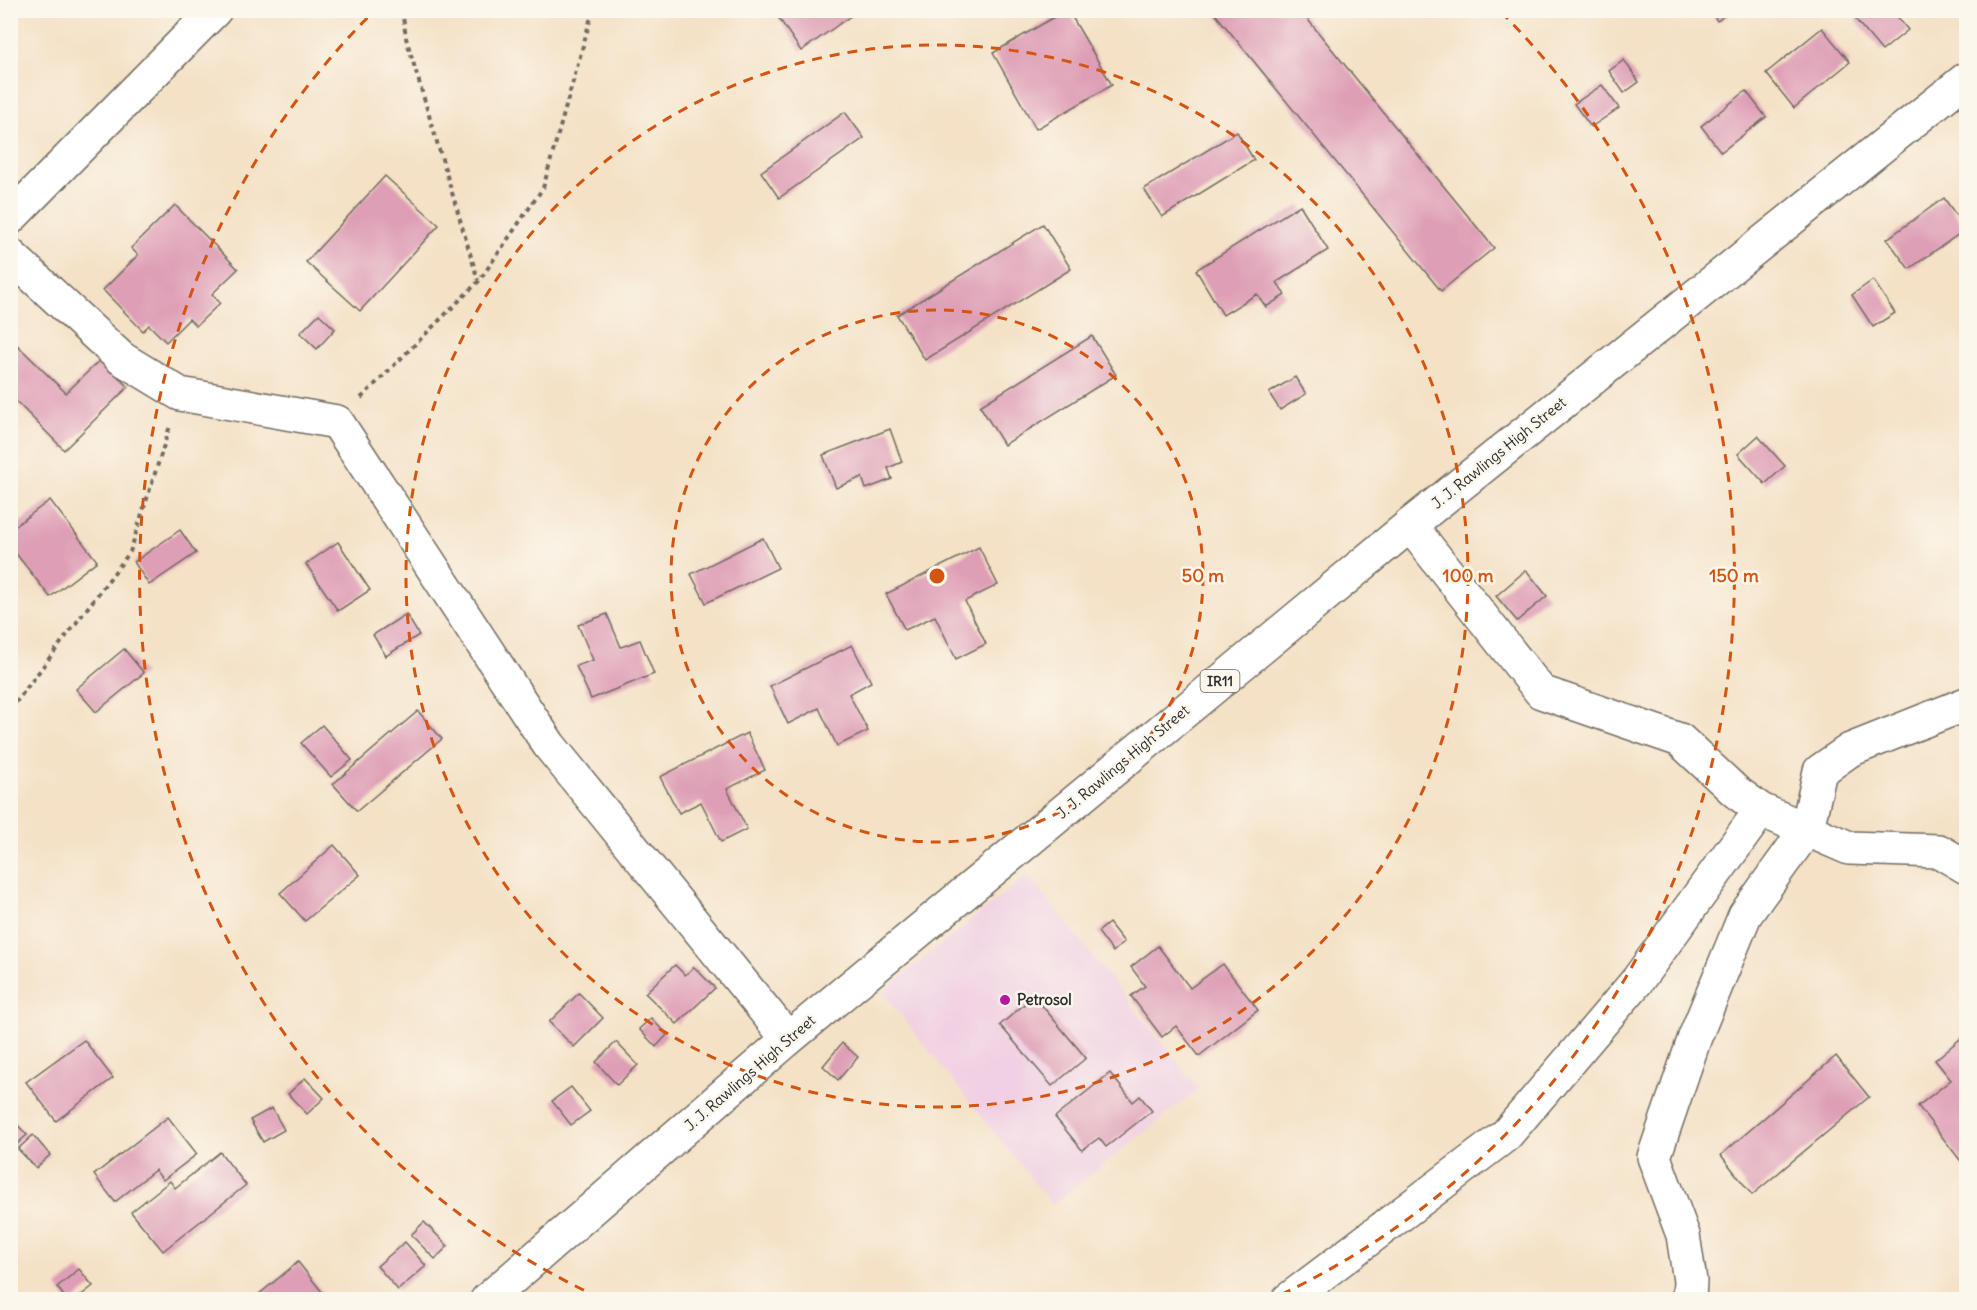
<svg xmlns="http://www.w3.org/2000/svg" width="1977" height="1310" viewBox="0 0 1977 1310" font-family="Delius,sans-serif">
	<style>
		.built { fill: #f1d0e3 }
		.building { fill: #de9eb5 }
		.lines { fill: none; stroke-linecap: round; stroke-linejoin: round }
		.street-casing { stroke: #716b61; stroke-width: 36 }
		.primary-casing { stroke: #716b61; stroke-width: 36 }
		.path { stroke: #716b61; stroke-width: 4; stroke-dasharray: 4.5 4.5; stroke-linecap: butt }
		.street { stroke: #fff; stroke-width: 33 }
		.primary { stroke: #fff; stroke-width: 33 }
		.ring { fill: none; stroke: #d5540f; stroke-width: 3; stroke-dasharray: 10 8 }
		.poi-dot { fill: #b5179e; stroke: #fbf7ec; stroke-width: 2 }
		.labels { text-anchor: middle; stroke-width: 5; stroke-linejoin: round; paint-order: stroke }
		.shield { fill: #fbf7ec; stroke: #696865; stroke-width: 1.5 }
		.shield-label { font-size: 14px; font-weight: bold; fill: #2b2b2b }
		.street-label { font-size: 15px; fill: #2b2b2b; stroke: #fbf7ec }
		.poi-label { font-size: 15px; font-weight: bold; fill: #2b2b2b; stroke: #fbf7ec; text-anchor: start }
		.centre { fill: #d5540f; stroke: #fbf7ec; stroke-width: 3 }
		.ring-label { font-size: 18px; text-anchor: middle; font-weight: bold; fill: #d5540f; stroke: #fbf7ec; stroke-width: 5; stroke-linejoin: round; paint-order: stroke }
	</style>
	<rect width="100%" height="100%" fill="#fbf7ec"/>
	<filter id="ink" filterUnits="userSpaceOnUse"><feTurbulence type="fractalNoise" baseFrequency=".0167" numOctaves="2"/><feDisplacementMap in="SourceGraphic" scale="12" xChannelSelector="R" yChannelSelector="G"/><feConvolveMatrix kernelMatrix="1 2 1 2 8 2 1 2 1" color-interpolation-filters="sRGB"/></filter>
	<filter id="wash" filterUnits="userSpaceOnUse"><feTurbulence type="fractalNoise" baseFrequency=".008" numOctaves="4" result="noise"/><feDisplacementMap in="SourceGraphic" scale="24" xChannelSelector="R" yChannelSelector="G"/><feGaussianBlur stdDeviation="1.35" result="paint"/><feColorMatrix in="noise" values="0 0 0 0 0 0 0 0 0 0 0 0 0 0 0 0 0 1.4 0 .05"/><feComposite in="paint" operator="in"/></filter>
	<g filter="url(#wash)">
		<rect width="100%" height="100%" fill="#f4e1c6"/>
		<polygon class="built" points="1028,875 1199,1089 1052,1205 882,992"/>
		<g id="blocks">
			<g class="building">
				<polygon points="781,10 859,10 801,51 776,14"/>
				<polygon points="1066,10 1068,10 1112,85 1036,129 993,53"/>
				<polygon points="1212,10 1300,10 1494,248 1441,291"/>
				<polygon points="1710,10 1732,10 1717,21"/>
				<polygon points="1868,10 1892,10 1908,30 1882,51 1856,20"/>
				<polygon points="1822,28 1850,62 1794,108 1766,73"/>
				<polygon points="1624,60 1639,82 1624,93 1609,71"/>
				<polygon points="1602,85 1619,108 1591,127 1574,104"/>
				<polygon points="1746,91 1766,117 1721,152 1701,126"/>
				<polygon points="845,112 864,138 779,198 761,172"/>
				<polygon points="1237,132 1254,160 1162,217 1144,189"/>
				<polygon points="385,176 439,225 360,311 306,262"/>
				<polygon points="1944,198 1966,229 1909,269 1887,239"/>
				<polygon points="175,205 238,269 212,294 220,303 196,326 189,319 166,342 149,325 143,331 103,290 138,255 131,248"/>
				<polygon points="1300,205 1328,250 1277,282 1285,295 1266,307 1257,294 1223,315 1196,270"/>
				<polygon points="1043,224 1071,269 925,360 897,315"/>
				<polygon points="1873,280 1895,313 1873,327 1852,295"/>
				<polygon points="319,314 335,329 317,349 300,333"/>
				<polygon points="1092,336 1116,375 1004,445 980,406"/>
				<polygon points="10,338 66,393 101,359 128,387 64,450 10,395"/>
				<polygon points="1295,377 1306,394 1280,410 1269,393"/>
				<polygon points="890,429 902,462 888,468 892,479 866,489 862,477 836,488 823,455"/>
				<polygon points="1758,436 1785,466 1765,484 1738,454"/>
				<polygon points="50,500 97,561 50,597 10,546 10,530"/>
				<polygon points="180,530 196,553 149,585 134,562"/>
				<polygon points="763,538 778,568 706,603 691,574"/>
				<polygon points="338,542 370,590 338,611 306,564"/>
				<polygon points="979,547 998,585 965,601 986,644 956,659 935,616 905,630 886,594"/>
				<polygon points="1526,570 1547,596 1517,621 1496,596"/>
				<polygon points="406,614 419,635 386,656 373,635"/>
				<polygon points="607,614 621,647 640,640 654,674 591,699 576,666 593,660 578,625"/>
				<polygon points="852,645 871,682 849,694 868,731 837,746 819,708 788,724 770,686"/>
				<polygon points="124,649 144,673 96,712 76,689"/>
				<polygon points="418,711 442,739 357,811 333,784"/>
				<polygon points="322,725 352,760 331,777 301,743"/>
				<polygon points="747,733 765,770 727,789 747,829 721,842 701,802 679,813 660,777"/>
				<polygon points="334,845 360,875 305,921 280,893"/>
				<polygon points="1109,923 1124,942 1113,952 1098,932"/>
				<polygon points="1158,946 1190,988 1223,964 1258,1010 1199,1056 1176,1026 1162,1037 1131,996 1145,986 1131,967"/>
				<polygon points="675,965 685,975 694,967 715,988 677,1024 645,993"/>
				<polygon points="579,993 603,1018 574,1047 549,1022"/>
				<polygon points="1034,996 1086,1058 1052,1086 1000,1025"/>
				<polygon points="651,1018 667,1035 656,1047 639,1029"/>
				<polygon points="1966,1034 1966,1163 1964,1165 1918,1106 1951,1080 1935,1060"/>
				<polygon points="84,1040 113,1078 56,1121 26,1082"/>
				<polygon points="616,1042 638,1065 617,1085 596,1062"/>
				<polygon points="842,1043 858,1057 838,1080 823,1066"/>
				<polygon points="1836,1056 1869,1097 1752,1195 1721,1155"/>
				<polygon points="1110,1073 1133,1102 1140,1096 1152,1111 1106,1147 1099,1138 1082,1150 1055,1117"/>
				<polygon points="305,1078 324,1098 307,1114 288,1094"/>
				<polygon points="571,1087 590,1111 571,1125 552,1101"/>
				<polygon points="272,1108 284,1130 263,1142 250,1120"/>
				<polygon points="10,1117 27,1135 10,1150"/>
				<polygon points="168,1117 197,1154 163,1180 155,1170 115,1202 94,1175"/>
				<polygon points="33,1135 50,1155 36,1168 18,1149"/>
				<polygon points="220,1152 246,1185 163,1251 131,1212 170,1181 175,1188"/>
				<polygon points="424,1222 448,1246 435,1259 411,1235"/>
				<polygon points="405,1242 426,1266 398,1290 377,1266"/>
				<polygon points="298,1262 326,1297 323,1300 252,1300"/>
				<polygon points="79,1269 93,1286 75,1300 67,1300 57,1287"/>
			</g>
		</g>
	</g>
	<g filter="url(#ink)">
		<use href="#blocks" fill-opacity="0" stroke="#716b61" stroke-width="1.5"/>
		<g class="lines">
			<defs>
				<g id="street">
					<polyline points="10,218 215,10"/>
					<polyline points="10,255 121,358 180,394 337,422 549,745 788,1039"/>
					<polyline points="1410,525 1541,692 1680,740 1735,791 1761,810 1849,848 1939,851 1966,867"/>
					<polyline points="1288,1300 1506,1135 1637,981 1761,810"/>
					<polyline points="1689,1300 1690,1281 1683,1235 1654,1157 1695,1037 1745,915 1807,829 1820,771 1850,750 1966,704"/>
				</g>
				<polyline id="primary" points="487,1300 788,1039 1410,525 1966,79"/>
			</defs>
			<use href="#street" class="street-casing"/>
			<use href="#primary" class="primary-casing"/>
			<g class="path">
				<polyline points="402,10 406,38 478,280"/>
				<polyline points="361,398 479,281 543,188 593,10"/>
				<polyline points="10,710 130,552 170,426"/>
			</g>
			<use href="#street" class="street"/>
			<use href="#primary" class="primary"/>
		</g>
	</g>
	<g class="ring">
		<circle cx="937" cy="576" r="266"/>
		<circle cx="937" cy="576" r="531"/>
		<path d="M600 1298A797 797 0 0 1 373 12M1501 12A797 797 0 0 1 1274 1298"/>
	</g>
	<circle class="poi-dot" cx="1005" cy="1000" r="6"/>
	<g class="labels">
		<rect class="shield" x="1200.5" y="670" width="39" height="22" rx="4.5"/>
		<g class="shield-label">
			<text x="1220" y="686">IR11</text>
		</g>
		<g class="street-label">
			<text transform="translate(1499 453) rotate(-39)" y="5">J. J. Rawlings High Street</text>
			<text transform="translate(1123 762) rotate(-40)" y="5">J. J. Rawlings High Street</text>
			<text transform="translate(750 1073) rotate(-41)" y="5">J. J. Rawlings High Street</text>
		</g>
		<g class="poi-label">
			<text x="1017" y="1005">Petrosol</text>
		</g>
	</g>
	<circle cx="937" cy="576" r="9" class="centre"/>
	<g class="ring-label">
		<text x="1203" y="582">50 m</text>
		<text x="1468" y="582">100 m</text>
		<text x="1734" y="582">150 m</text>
	</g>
	<rect width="1977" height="1310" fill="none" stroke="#fbf7ec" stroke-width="36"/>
</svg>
